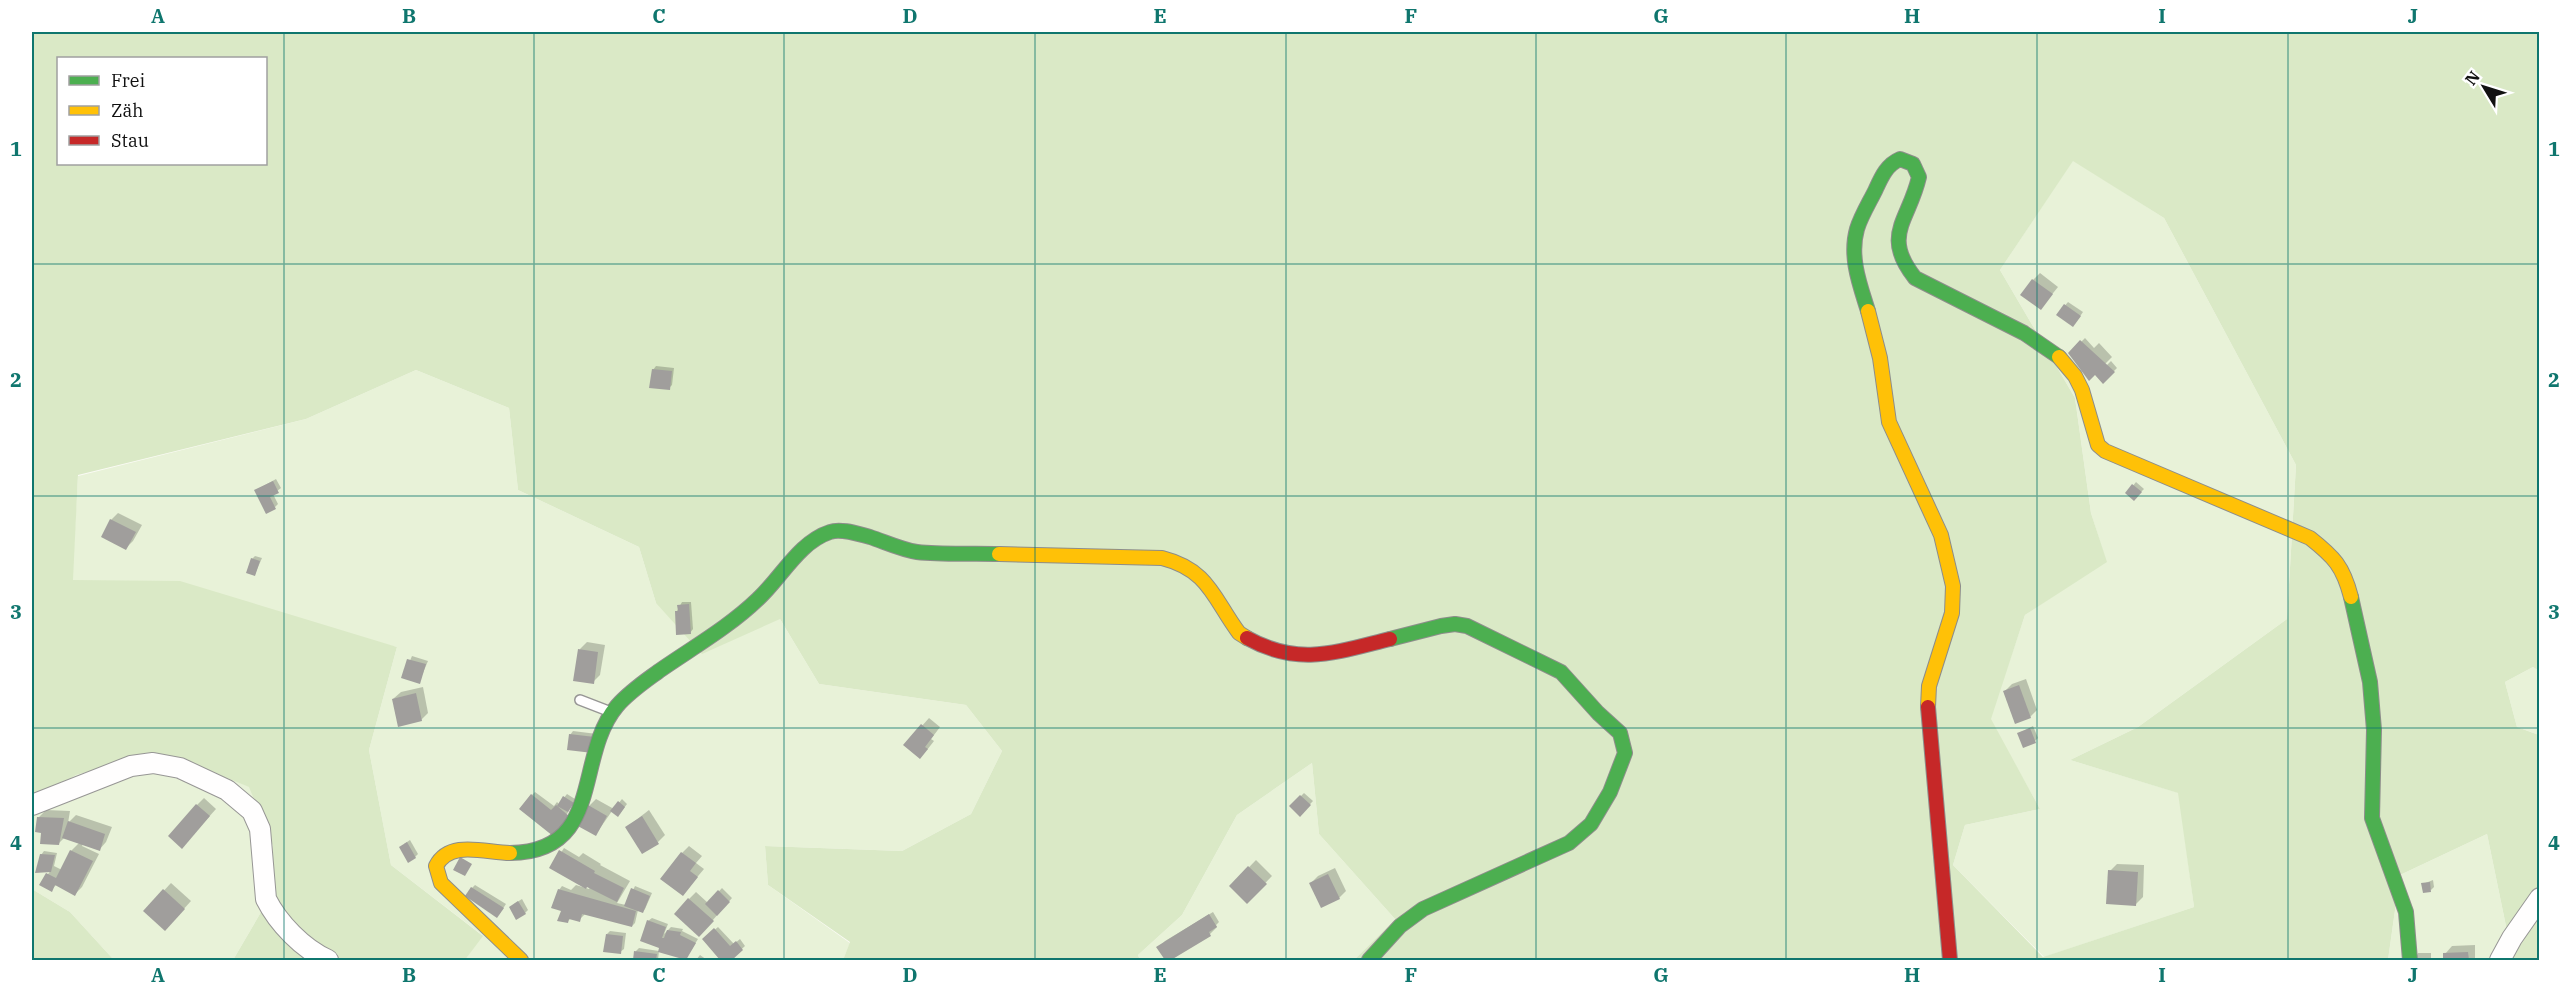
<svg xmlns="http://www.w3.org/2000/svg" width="2571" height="992" viewBox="0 0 2571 992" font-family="'IBM Plex Serif',serif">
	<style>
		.green { fill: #e8f2d8 }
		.forest { fill: #dae9c6; fill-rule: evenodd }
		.shadow { fill: #0003 }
		.building { fill: #a09e9c }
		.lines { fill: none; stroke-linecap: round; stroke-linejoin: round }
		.lane-casing { stroke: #979695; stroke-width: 12 }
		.street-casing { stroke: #979695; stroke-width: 22 }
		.fast-casing { stroke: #8d8d8b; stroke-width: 16 }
		.slow-casing { stroke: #8d8d8b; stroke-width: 16 }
		.jam-casing { stroke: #8d8d8b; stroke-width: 16 }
		.lane { stroke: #fffefe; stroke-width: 9 }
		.street { stroke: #fffefe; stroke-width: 20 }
		.fast { stroke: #4caf50; stroke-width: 14 }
		.slow { stroke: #ffc107; stroke-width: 14 }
		.jam { stroke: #c62828; stroke-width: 14 }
		.grid { fill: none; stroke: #0f766e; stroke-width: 1.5; stroke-opacity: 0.55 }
		.neatline { fill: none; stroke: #0f766e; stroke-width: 2 }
		.grid-label { font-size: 20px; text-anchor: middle; font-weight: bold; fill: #0f766e }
	</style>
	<rect width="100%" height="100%" fill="#fcfbf7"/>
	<g class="green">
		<polygon points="2073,160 2164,218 2296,465 2287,619 2138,727 2070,760 2179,793 2194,907 2044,957 1953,865 1965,825 2040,809 1990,719 2025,615 2106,561 2091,513 2075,398 2000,270"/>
		<polygon points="416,370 509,408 518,490 639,547 656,603 780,619 819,684 966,705 1002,751 971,814 902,851 765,846 768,885 850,943 843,960 465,960 482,935 391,865 369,750 397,647 72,580 78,476 306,419"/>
		<polygon points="2533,667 2539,671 2539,735 2517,727 2505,682"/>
		<polygon points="144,757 180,759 250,787 273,846 271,895 233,960 113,959 70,912 32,889 32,797 40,798 76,775"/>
		<polygon points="1312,763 1319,834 1395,919 1354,960 1140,960 1138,955 1182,915 1237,815"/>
		<polygon points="2487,834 2513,960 2388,960 2400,875"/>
	</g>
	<g class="forest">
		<path d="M32,32h2507v639l-6,-4 -28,15 12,45 22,8v225h-26l-26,-126 -87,41 -12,85h-1034l41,-41 -76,-85 -7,-71 -75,52 -55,100 -44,40 2,5h-297l7,-18 -82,-57 -3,-39 137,5 69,-37 31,-63 -36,-46 -147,-21 -39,-65 -78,35 -46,-51 -17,-56 -121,-57 -9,-82 -93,-38 -110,49 -228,56 -5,105 107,1 217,66 -28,103 22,115 92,71 -18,24h-232l38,-65 2,-49 -24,-59 -69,-28 -36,-2 -68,18 -36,23 -8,-1zM58,58h208v106h-208zM2073,161l91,57 132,247 -9,154 -149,108 -68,33 108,33 16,114 -151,50 -90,-92 12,-40 75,-16 -49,-90 34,-104 82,-53 -16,-49 -16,-115 -75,-128z"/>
		<polygon points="32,889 70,912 113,959 118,960 32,960"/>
	</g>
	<g class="shadow">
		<polygon points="2040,273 2058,287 2041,308 2033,280"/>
		<polygon points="2068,302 2083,312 2076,322 2058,314"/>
		<polygon points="2085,338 2094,348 2099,343 2112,357 2090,379 2070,353"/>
		<polygon points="2111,361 2117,368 2103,382 2097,375"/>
		<polygon points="656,366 674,368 672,385 669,388 653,370"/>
		<polygon points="276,479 281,488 273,494 278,504 275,507 256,490"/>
		<polygon points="2136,482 2144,489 2134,499 2127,493"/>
		<polygon points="118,513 142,525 133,541 126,548 111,520"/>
		<polygon points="255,556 262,558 255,574 252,559"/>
		<polygon points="682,602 691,602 693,629 690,633 677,611"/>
		<polygon points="587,642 605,645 600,675 593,682 580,649"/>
		<polygon points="412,656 428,661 419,682 403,677"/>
		<polygon points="2026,679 2037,710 2030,717 2005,691 2012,684"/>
		<polygon points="423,687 428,713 421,720 393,699 401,692"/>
		<polygon points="929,718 940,727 931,739 934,741 927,750 905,745"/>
		<polygon points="2033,726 2038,738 2035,741 2019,733"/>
		<polygon points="573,731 597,734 593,751 570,735"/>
		<polygon points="535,792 554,806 557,802 559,804 567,794 575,799 560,827 532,795"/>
		<polygon points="1304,793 1313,801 1300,815 1291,806"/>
		<polygon points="204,798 216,809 189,839 197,805"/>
		<polygon points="596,799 614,809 622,799 627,804 621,812 612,811 596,834 589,806"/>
		<polygon points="46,810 70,811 68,823 76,815 112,827 106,842 99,850 83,844 82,846 99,854 82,887 75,894 57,884 51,890 41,884 51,870 41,855 44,851 57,853 54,866 62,870 71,851 79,843 65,837 59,843 42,831 39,817"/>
		<polygon points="649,810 665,835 658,842 627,827"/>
		<polygon points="410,840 418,854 415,857 404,844"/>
		<polygon points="689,846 702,856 696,863 704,869 683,894 682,853"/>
		<polygon points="564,848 579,857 583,853 601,864 600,865 630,881 617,903 626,905 635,886 652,893 645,909 642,912 638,910 635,923 632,926 585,914 579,920 571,918 567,922 559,890 562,886 571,890 576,885 589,889 590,887 551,868"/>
		<polygon points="1256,860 1272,876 1247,902 1231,886"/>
		<polygon points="2117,864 2144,865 2143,897 2136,904 2110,871"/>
		<polygon points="1335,868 1346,891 1339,898 1311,883 1318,876"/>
		<polygon points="2433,880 2434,887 2431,890 2423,884"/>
		<polygon points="171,883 191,901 172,922 145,911"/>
		<polygon points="475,885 506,904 500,913 472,888"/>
		<polygon points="722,888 732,898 706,928 689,899 696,892 708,903"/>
		<polygon points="522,899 528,910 525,913 514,904"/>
		<polygon points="1213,912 1219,922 1216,925 1217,927 1210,934 1166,960 1158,948 1165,941"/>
		<polygon points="652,918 668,924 664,934 671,927 683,929 682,931 698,939 685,960 661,947 648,921"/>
		<polygon points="718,927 734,944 740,939 745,946 730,960 721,960 704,939"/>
		<polygon points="610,931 626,933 624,949 620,952 607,934"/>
		<polygon points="2475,945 2475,960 2445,960 2445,954 2452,946"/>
		<polygon points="639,948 659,951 658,960 635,960 636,951"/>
		<polygon points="2418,953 2431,953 2431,960 2415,960"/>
		<polygon points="700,955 707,960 696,960"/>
	</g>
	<g class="building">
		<polygon points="2032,279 2053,294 2041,310 2020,295"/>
		<polygon points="2064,304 2081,316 2073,327 2056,315"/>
		<polygon points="2080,340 2115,372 2103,384 2095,375 2089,381 2068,353"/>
		<polygon points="652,369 672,371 670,390 649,388"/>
		<polygon points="273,481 279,493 270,497 276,509 266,514 254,490"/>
		<polygon points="2132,484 2142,492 2134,501 2125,493"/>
		<polygon points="110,519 136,532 126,550 101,537"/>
		<polygon points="251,558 260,561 255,576 246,573"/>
		<polygon points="689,604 691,634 676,635 675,611 678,611 677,605"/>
		<polygon points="578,649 598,652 594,684 573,681"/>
		<polygon points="407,659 426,664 420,684 401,678"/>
		<polygon points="2019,685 2031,718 2015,724 2003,691"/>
		<polygon points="416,693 422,721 398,727 392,699"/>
		<polygon points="921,724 934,735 925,747 928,749 920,759 903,745"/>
		<polygon points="2030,728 2036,743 2023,748 2017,733"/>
		<polygon points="569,734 595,737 593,753 567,750"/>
		<polygon points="531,794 551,810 556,805 570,817 553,836 519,809"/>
		<polygon points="1300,795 1311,805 1300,817 1289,806"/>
		<polygon points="563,796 574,803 568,812 557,806"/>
		<polygon points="618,801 625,807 618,817 610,811"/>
		<polygon points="196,804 210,816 182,849 168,836"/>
		<polygon points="588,805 607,816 596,836 576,825"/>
		<polygon points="642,816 659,844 642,854 625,827"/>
		<polygon points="37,817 64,818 59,845 40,844 41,833 35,832"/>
		<polygon points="68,821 105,834 100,851 62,838"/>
		<polygon points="407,842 416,858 408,863 399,847"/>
		<polygon points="70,850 93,861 75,896 55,885 52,892 39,885 46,873 56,878"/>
		<polygon points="559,850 595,871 594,873 624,888 617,902 587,887 586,889 549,868"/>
		<polygon points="681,852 696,863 690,871 698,877 683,896 660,879"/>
		<polygon points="40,854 55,855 51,872 35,873"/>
		<polygon points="460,857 472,864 465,876 453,870"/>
		<polygon points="1248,866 1267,884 1247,904 1229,886"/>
		<polygon points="2108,870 2138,872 2136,906 2106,904"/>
		<polygon points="1328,874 1340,899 1321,908 1309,883"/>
		<polygon points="2430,882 2431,892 2423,893 2421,883"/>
		<polygon points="471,887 504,908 497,918 465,896"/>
		<polygon points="631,888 650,896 643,913 624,906"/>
		<polygon points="163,889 185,909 165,931 143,911"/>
		<polygon points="558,889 636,911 632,927 582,914 580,922 569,919 568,923 557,921 561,911 551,908"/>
		<polygon points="718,890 730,902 717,916 705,904"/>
		<polygon points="688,898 714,921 699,937 674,914"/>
		<polygon points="518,901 526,914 516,920 509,907"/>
		<polygon points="1209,914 1217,927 1209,932 1211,936 1171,960 1165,960 1156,947"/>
		<polygon points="647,920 666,927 662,938 664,938 667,930 681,932 680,935 696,943 686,960 658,952 659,948 640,941"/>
		<polygon points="714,928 730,946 736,941 743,950 732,960 720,960 702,939"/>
		<polygon points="606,934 623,936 621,954 603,952"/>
		<polygon points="634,951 657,954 656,960 633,960"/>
		<polygon points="2468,952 2469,960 2443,960 2443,953"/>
	</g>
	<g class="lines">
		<defs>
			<polyline id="lane" points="580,700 611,712"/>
			<g id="street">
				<path d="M32,805l99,-39 22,-3 27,5 47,22 25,21 8,18 6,70c12,24 37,50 62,61"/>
				<polyline points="2500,960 2512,938 2540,898"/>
			</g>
			<g id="fast">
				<path d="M1868,311c-8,-26 -19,-54 -11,-82 4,-13 12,-26 18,-38 6,-13 11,-26 25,-32l13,5 6,13c-10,44 -38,58 -4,101l109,55 35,24"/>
				<polyline points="2351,597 2370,682 2374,730 2372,818 2406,912 2410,960"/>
				<path d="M510,853c95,-1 64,-96 107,-147 12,-14 27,-24 42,-35 33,-23 70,-44 99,-72 23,-21 41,-57 72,-67 11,-4 28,2 40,5 15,5 32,13 47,15 27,3 55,1 82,2"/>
				<polyline points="1369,960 1400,926 1423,909 1569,843 1591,824 1610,792 1625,753 1620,733 1598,713 1561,672 1467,626 1455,624 1441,626 1390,639"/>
			</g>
			<g id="slow">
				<polyline points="1868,311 1880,358 1889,422 1941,535 1953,586 1952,613 1929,686 1928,707"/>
				<path d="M2059,357l16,19 7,14 16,55 7,6 205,87c24,19 33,28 41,59"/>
				<path d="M999,554l163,4c47,12 51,40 77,75l8,5"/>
				<path d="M510,853c-24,0 -60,-14 -74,13l5,17 80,77"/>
			</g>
			<g id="jam">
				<path d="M1247,638c52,29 90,14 143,1"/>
				<polyline points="1928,707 1950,960"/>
			</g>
		</defs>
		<use href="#lane" class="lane-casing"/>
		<use href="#street" class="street-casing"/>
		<use href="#fast" class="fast-casing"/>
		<use href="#slow" class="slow-casing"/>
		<use href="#jam" class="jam-casing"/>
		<use href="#lane" class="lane"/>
		<use href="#street" class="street"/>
		<use href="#fast" class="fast"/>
		<use href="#slow" class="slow"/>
		<use href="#jam" class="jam"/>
	</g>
	<path class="grid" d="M284,32v928M534,32v928M784,32v928M1035,32v928M1286,32v928M1536,32v928M1786,32v928M2037,32v928M2288,32v928M32,264h2508M32,496h2508M32,728h2508"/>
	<rect width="2571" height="992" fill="none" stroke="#ffffff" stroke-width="66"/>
	<rect x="57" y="57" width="210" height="108" fill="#ffffff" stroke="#a0a0a0" stroke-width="1.5"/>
	<rect x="69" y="76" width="30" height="9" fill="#4caf50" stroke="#a0a0a0" stroke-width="1.5"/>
	<text x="111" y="87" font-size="18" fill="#111111">Frei</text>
	<rect x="69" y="106" width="30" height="9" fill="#ffc107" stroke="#a0a0a0" stroke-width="1.5"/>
	<text x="111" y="117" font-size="18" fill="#111111">Zäh</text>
	<rect x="69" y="136" width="30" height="9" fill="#c62828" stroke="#a0a0a0" stroke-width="1.5"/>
	<text x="111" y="147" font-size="18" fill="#111111">Stau</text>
	<g transform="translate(2484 87) rotate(308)" stroke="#ffffff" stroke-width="4.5" paint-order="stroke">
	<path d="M0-4.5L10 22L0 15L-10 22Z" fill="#111111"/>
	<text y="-9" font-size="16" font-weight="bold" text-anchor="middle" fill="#111111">N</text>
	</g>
	<rect x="33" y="33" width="2505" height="926" class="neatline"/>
	<g class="grid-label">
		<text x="158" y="23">A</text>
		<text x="409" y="23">B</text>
		<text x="659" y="23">C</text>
		<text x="910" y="23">D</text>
		<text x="1160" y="23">E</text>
		<text x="1411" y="23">F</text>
		<text x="1661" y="23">G</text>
		<text x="1912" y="23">H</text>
		<text x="2162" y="23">I</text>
		<text x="2413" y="23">J</text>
		<text x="16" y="156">1</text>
		<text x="2554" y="156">1</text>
		<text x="16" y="387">2</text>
		<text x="2554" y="387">2</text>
		<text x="16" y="619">3</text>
		<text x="2554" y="619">3</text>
		<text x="16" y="850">4</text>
		<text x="2554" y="850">4</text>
		<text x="158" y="982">A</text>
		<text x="409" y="982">B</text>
		<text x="659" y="982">C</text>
		<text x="910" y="982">D</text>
		<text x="1160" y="982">E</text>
		<text x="1411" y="982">F</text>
		<text x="1661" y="982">G</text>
		<text x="1912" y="982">H</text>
		<text x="2162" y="982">I</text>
		<text x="2413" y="982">J</text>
	</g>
</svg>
